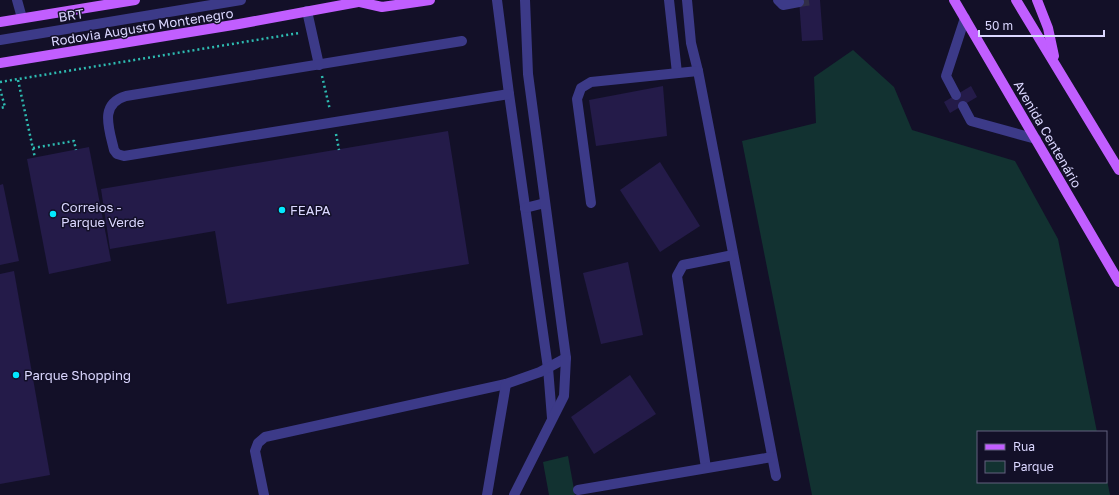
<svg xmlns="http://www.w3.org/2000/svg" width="1119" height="495" viewBox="0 0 1119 495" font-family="'Golos Text',sans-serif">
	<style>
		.green { fill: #123231 }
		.building { fill: #241b49 }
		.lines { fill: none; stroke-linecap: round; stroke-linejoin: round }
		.minor-tunnel { stroke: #312e48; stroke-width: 10; stroke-dasharray: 10 5; stroke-linecap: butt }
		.path { stroke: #2ebbb1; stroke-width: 2.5; stroke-dasharray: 2 3; stroke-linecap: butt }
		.minor { stroke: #3c3a88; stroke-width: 10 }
		.major { stroke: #c15eff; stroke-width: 10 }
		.poi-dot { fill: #03e9ff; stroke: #131028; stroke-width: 1.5 }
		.labels { text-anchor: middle; stroke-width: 3; stroke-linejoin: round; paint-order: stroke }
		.street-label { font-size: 13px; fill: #dbd7ff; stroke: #131028 }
		.poi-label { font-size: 13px; fill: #dbd7ff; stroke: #131028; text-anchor: start }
	</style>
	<rect width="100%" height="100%" fill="#131028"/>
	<g class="green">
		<polygon points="853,50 894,87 912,130 1015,161 1058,239 1097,432 978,432 978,482 1106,482 1106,475 1110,495 812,495 742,141 816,123 814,77"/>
		<polygon points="568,456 575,495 549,495 543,462"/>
	</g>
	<g class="building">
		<polygon points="799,0 820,0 823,40 802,41"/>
		<polygon points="663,86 667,136 596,146 589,100"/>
		<polygon points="971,86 977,97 950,113 944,102"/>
		<polygon points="448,131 469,264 227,304 215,231 110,249 101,189"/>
		<polygon points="89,147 111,261 49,274 27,159"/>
		<polygon points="660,162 700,226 660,252 620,190"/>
		<polygon points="3,184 19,261 0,265 0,185"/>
		<polygon points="628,262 643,335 601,344 583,273"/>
		<polygon points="14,271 50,475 0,484 0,274"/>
		<polygon points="630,375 656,414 594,454 571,417"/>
	</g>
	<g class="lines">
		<polyline class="minor-tunnel" points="799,2 813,0"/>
		<g class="path">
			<polyline points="322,76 330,110"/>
			<polyline points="18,80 35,158"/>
			<polyline points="0,82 299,33"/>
			<polyline points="0,89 5,107 0,108"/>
			<polyline points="336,134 339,150"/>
			<polyline points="33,148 74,141 76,150"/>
		</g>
		<g class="minor">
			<polyline points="17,0 22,18"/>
			<polyline points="497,0 509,94 548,368 552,418"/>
			<polyline points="669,0 677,73"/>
			<polyline points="687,0 691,43 698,71 776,476"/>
			<polyline points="778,0 783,5 799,2"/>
			<polyline points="307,11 319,65"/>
			<polyline points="0,40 241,0"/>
			<path d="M462,41l-336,55c-27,8 -17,32 -12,54l3,4 7,2 385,-62"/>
			<polyline points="956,95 946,76 965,18"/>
			<polyline points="963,106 971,121 1036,139"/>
			<polyline points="591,203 577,99 581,88 591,82 698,71"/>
			<polyline points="525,208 545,203"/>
			<polyline points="706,468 677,276 683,265 733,255"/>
			<polyline points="578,490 772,457"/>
			<polyline points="264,495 255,451 258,443 265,437 506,384 540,372 566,358"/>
			<polyline points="487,495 506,384"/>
			<polyline points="514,495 564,396 566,358 528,74 525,0"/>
		</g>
		<g class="major">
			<polyline points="954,0 1119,282"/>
			<polyline points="1016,0 1119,170"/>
			<polyline points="1037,0 1048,28 1054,56"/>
			<polyline points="360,2 382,7 430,0"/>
			<polyline points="0,22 135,0"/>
			<polyline points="0,63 239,24 369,0"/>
		</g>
	</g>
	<g class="poi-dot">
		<circle cx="282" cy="210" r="4"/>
		<circle cx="53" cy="214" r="4"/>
		<circle cx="16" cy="375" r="4"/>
	</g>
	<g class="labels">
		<g class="street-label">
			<text transform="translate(71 15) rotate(-9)" y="5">BRT</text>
			<text transform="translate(142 27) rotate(-9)" y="5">Rodovia Augusto Montenegro</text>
			<text transform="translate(1048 134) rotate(60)" y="5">Avenida Centenário</text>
		</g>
		<g class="poi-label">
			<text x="61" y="212">Correios -<tspan x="61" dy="15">Parque Verde</tspan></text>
			<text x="290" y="215">FEAPA</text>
			<text x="24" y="380">Parque Shopping</text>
		</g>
	</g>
	<rect x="977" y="431" width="130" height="52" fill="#131028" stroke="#63607e"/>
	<rect x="985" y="444" width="20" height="6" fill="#c15eff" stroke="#63607e"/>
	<text x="1013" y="451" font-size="12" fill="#dbd7ff">Rua</text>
	<rect x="985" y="461" width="20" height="12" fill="#123231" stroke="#63607e"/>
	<text x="1013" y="471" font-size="12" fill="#dbd7ff">Parque</text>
	<path d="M979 30v6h125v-6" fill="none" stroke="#dbd7ff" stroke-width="2"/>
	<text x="985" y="30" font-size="12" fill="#dbd7ff" stroke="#131028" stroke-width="3" paint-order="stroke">50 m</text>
</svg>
